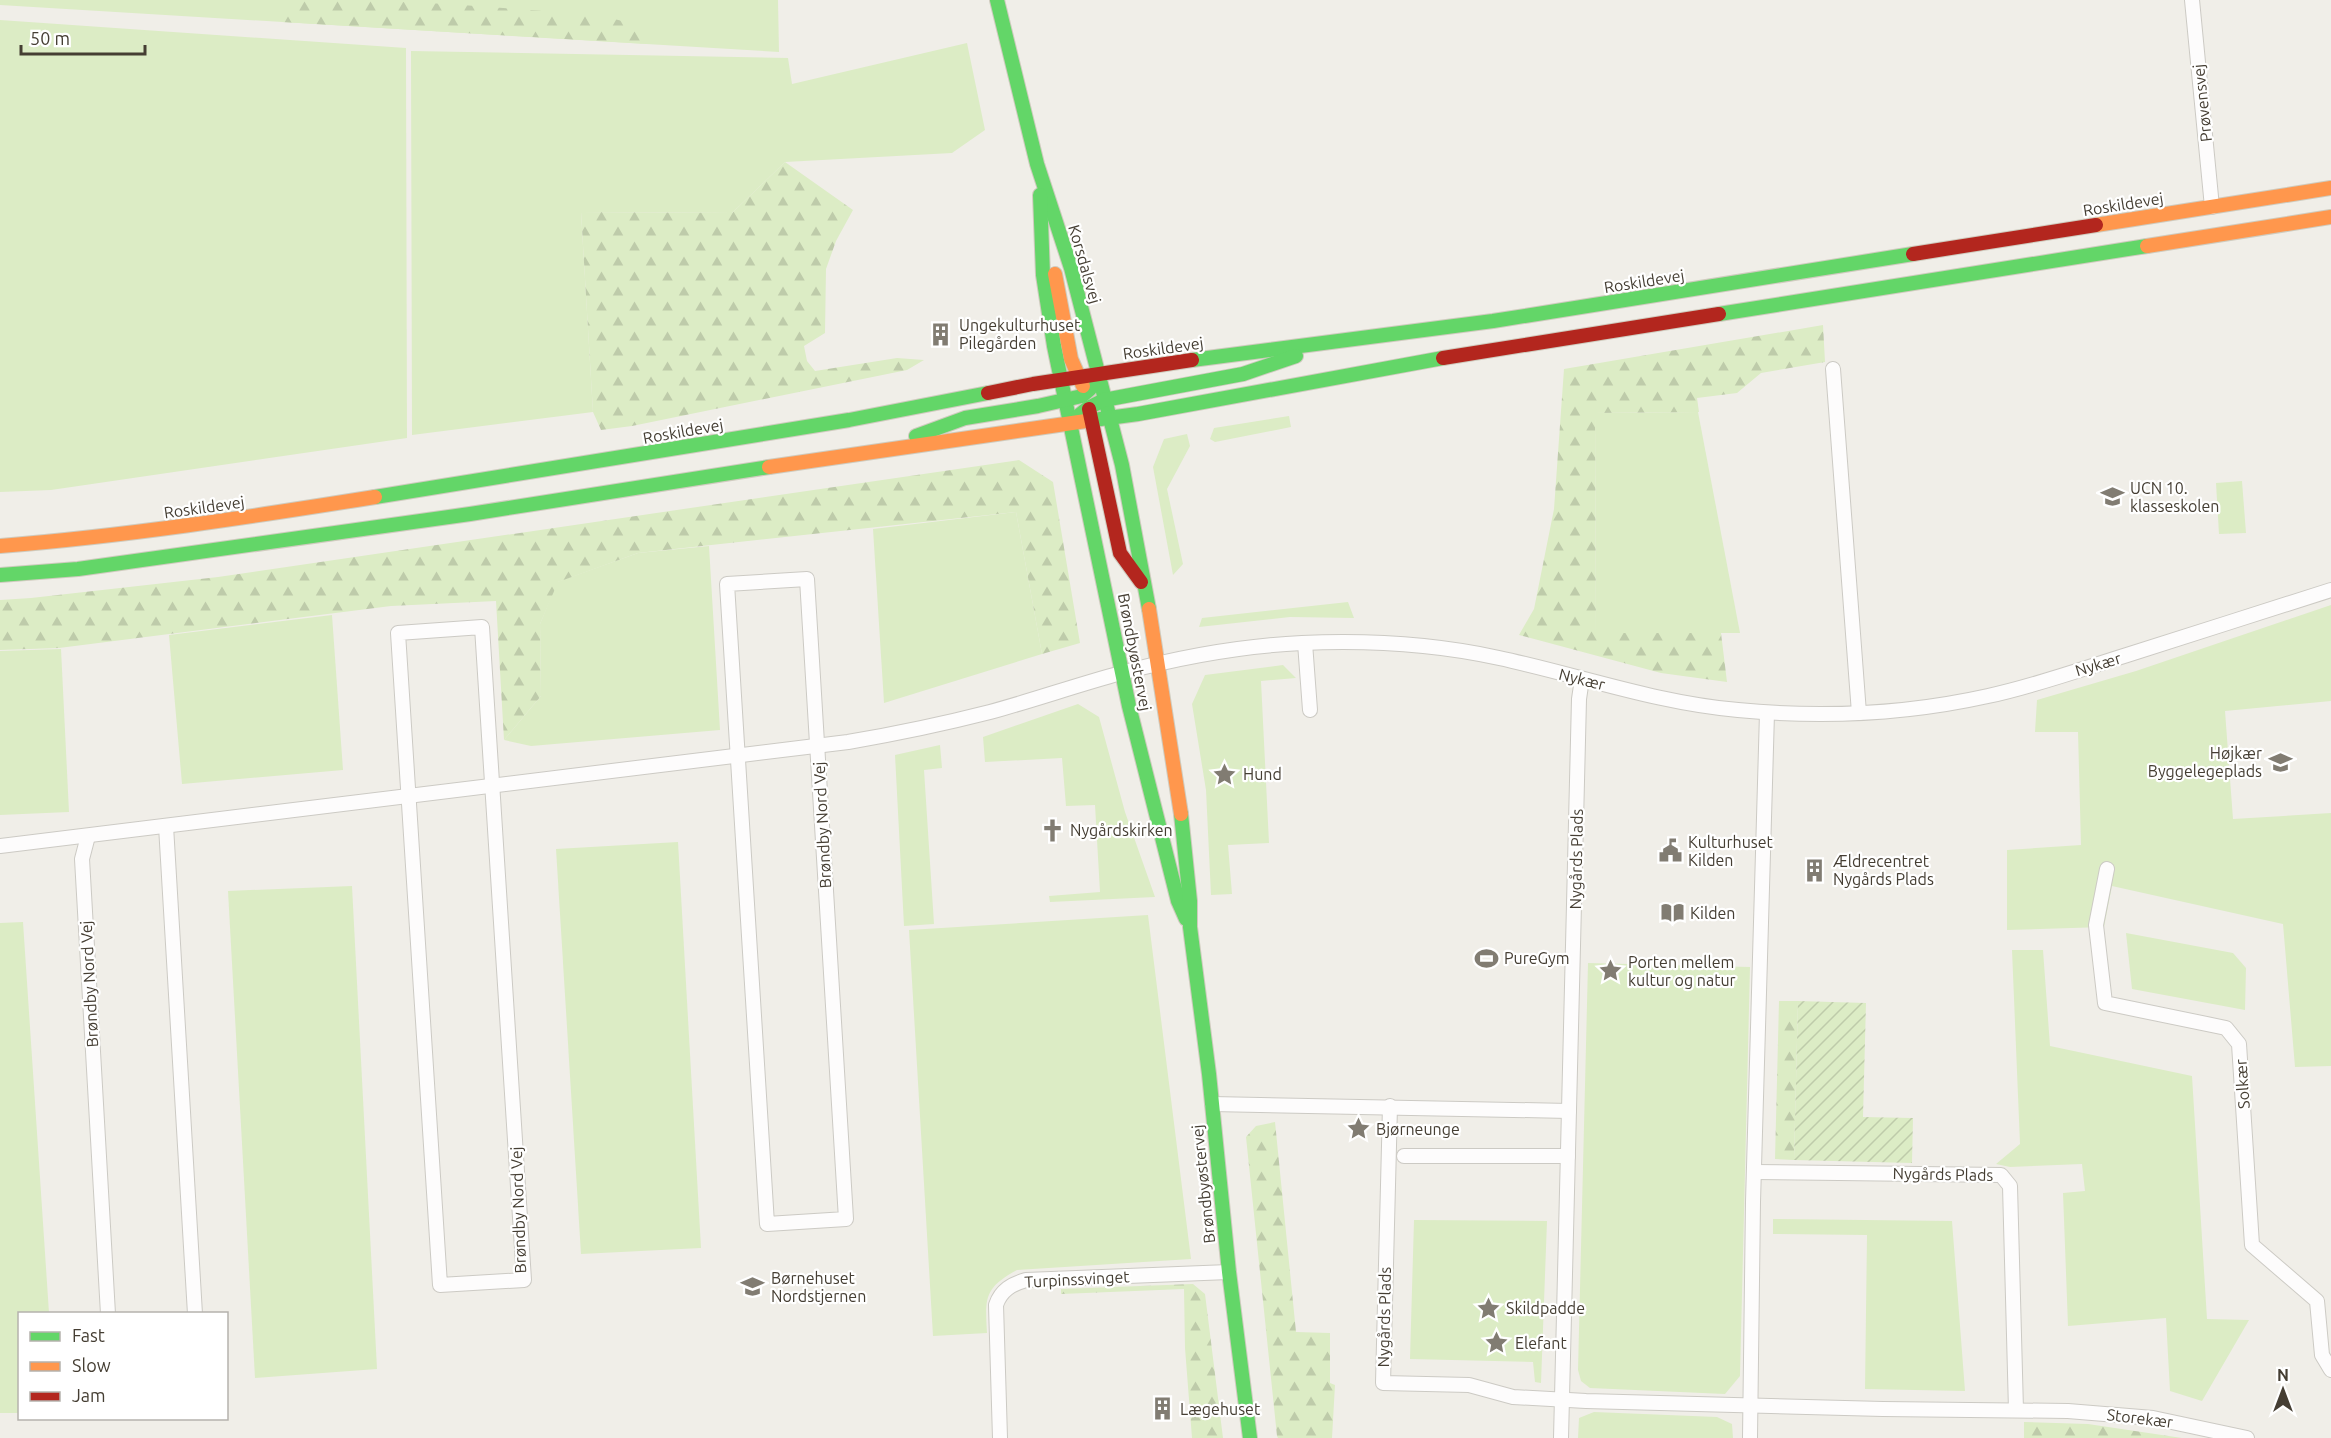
<svg xmlns="http://www.w3.org/2000/svg" width="2331" height="1438" viewBox="0 0 2331 1438" font-family="Ubuntu,sans-serif">
	<style>
		.green { fill: #dcecc5 }
		.forest { fill: url(#forest-firs) }
		.garden { fill: url(#garden-furrows) }
		.lines { fill: none; stroke-linecap: round; stroke-linejoin: round }
		.street-casing { stroke: #cccac4; stroke-width: 16 }
		.fast-casing { stroke: #cfcbbe; stroke-width: 16 }
		.slow-casing { stroke: #cfcbbe; stroke-width: 16 }
		.jam-casing { stroke: #cfcbbe; stroke-width: 16 }
		.street { stroke: #fdfcfc; stroke-width: 14 }
		.fast { stroke: #63d668; stroke-width: 14 }
		.slow { stroke: #ff974d; stroke-width: 14 }
		.jam { stroke: #b3261e; stroke-width: 14 }
		.labels { text-anchor: middle; stroke-width: 4.5; stroke-linejoin: round; paint-order: stroke }
		.street-label { font-size: 16px; fill: #453e33; stroke: #fff }
		.poi-label { font-size: 16px; fill: #453e33; stroke: #fff; text-anchor: start }
	</style>
	<defs>
		<pattern id="forest-firs" width="22" height="20" patternUnits="userSpaceOnUse" patternTransform="scale(1.5)"><rect width="22" height="20" fill="#dcecc5"/><path d="M5 1l3.5 6h-7zM16 11l3.5 6h-7z" fill="#becbaa"/></pattern>
		<pattern id="garden-furrows" width="10" height="10" patternUnits="userSpaceOnUse" patternTransform="scale(1.5)"><rect width="10" height="10" fill="#dcecc5"/><path d="M-1 1l2-2M0 10L10 0M9 11l2-2" fill="none" stroke="#becbaa"/></pattern>
	</defs>
	<rect width="100%" height="100%" fill="#f0eee8"/>
	<g class="green">
		<polygon points="0,0 778,0 779,52 0,5"/>
		<polygon points="0,20 406,48 407,438 51,490 0,492"/>
		<polygon points="967,43 985,130 952,153 785,162 732,213 581,212 593,412 412,435 411,51 788,58 792,84"/>
		<polygon points="1698,412 1740,633 1596,633 1595,413"/>
		<polygon points="1289,416 1291,427 1215,442 1210,439 1214,428"/>
		<polygon points="1187,434 1190,446 1167,489 1183,564 1173,575 1153,467 1164,439"/>
		<polygon points="2242,481 2246,533 2219,534 2216,483"/>
		<polygon points="1016,512 1042,654 884,703 873,529"/>
		<polygon points="709,546 720,730 531,746 504,740 541,696 540,624 557,582 638,553"/>
		<polygon points="1348,602 1354,618 1290,617 1199,627 1202,618"/>
		<polygon points="2331,605 2331,701 2225,711 2233,819 2331,813 2331,1066 2295,1067 2283,924 2112,886 2104,927 2007,930 2007,850 2081,845 2078,732 2035,732 2037,700 2136,671"/>
		<polygon points="332,615 343,770 182,784 169,635"/>
		<polygon points="61,649 69,812 0,815 0,651"/>
		<polygon points="1283,665 1296,678 1261,681 1269,843 1228,845 1232,894 1211,895 1206,790 1192,704 1205,675"/>
		<polygon points="1078,704 1099,717 1125,812 1155,897 1050,902 1049,896 1100,892 1095,805 1066,806 1062,758 985,762 983,737"/>
		<polygon points="940,745 942,768 924,770 934,924 904,926 895,755"/>
		<polygon points="678,842 701,1248 581,1254 556,849"/>
		<polygon points="352,886 377,1369 255,1378 228,891"/>
		<path d="M1148,915l43,344 -174,11c-33,18 -32,28 -30,63l-54,3 -24,-406z"/>
		<polygon points="23,922 49,1313 20,1314 19,1413 0,1413 0,923"/>
		<polygon points="2126,933 2233,953 2246,968 2245,1010 2132,989"/>
		<polygon points="2012,950 2043,950 2050,1046 2192,1076 2207,1319 2249,1320 2202,1401 2170,1391 2166,1318 2068,1326 2063,1193 2085,1191 2082,1164 2010,1167 1996,1164 2020,1144"/>
		<polygon points="1588,963 1750,967 1740,1376 1725,1394 1590,1388 1581,1381 1578,1370"/>
		<polygon points="1773,1219 1952,1221 1965,1391 1865,1389 1867,1235 1773,1234"/>
		<polygon points="1414,1220 1547,1221 1541,1383 1535,1382 1533,1362 1410,1359"/>
		<polygon points="1594,1412 1717,1417 1732,1424 1733,1438 1578,1438 1579,1418"/>
	</g>
	<g class="forest">
		<polygon points="285,0 356,0 448,4 599,15 649,28 648,44 282,22"/>
		<polygon points="785,162 853,210 836,241 826,269 825,333 804,346 807,361 815,371 897,358 924,360 907,370 632,426 601,430 593,412 581,212 732,213"/>
		<polygon points="1823,325 1825,362 1761,373 1737,393 1697,398 1699,412 1595,413 1596,633 1721,633 1727,682 1661,673 1519,635 1534,609 1554,509 1564,369"/>
		<polygon points="1019,460 1053,482 1080,643 1042,654 1016,512 638,553 558,582 540,624 541,696 504,740 496,601 391,606 59,648 0,650 0,600 31,598 218,577"/>
		<polygon points="1779,1001 1798,1001 1794,1160 1775,1159"/>
		<polygon points="1275,1122 1296,1332 1330,1333 1330,1383 1335,1385 1332,1438 1278,1438 1277,1436 1246,1137 1256,1126"/>
		<polygon points="1193,1284 1205,1294 1223,1438 1192,1438 1185,1348 1184,1289 1061,1294 1061,1289"/>
		<polygon points="2024,1422 2088,1424 2182,1438 2024,1438"/>
	</g>
	<polygon class="garden" points="1798,1001 1866,1003 1863,1117 1913,1118 1912,1163 1794,1160"/>
	<g class="lines">
		<defs>
			<g id="street">
				<polyline points="2192,0 2212,207"/>
				<polyline points="1833,369 1859,713"/>
				<polygon points="807,579 846,1219 767,1224 727,584"/>
				<polygon points="482,627 524,1280 440,1285 398,633"/>
				<polyline points="1305,643 1310,710"/>
				<polyline points="166,826 195,1314"/>
				<polyline points="88,836 82,859 108,1314"/>
				<path d="M0,846l848,-104c47,-8 95,-18 142,-30 44,-12 87,-27 131,-39 59,-16 120,-27 181,-30 66,-3 133,1 197,15 80,17 157,45 239,52 82,8 169,4 250,-14 47,-10 94,-27 139,-41 68,-22 136,-43 204,-65"/>
				<polyline points="2107,869 2096,925 2105,1003 2226,1028 2239,1044 2252,1245 2317,1301 2322,1355 2331,1370"/>
				<polyline points="1212,1104 1569,1111"/>
				<polyline points="1390,1106 1383,1383 1469,1385 1513,1397 1586,1401 1883,1409 2068,1411 2153,1418 2247,1438"/>
				<polyline points="1404,1156 1568,1156"/>
				<polyline points="1754,1172 2001,1175 2010,1186 2016,1410"/>
				<path d="M1000,1438l-4,-133c5,-15 16,-21 30,-25l203,-8"/>
				<polyline points="1561,1438 1579,699 1582,679"/>
				<polyline points="1750,1438 1753,1202 1767,713"/>
			</g>
			<g id="fast">
				<polyline points="997,0 1037,164 1071,268 1122,465 1149,609"/>
				<polyline points="1040,195 1043,275 1054,346 1129,706 1178,901 1186,919"/>
				<polyline points="1719,314 2147,246"/>
				<polyline points="1192,360 1493,321 1913,254"/>
				<polyline points="1086,421 1138,414 1443,358"/>
				<polyline points="1071,422 1088,408 1104,400 1243,374 1296,356"/>
				<polyline points="916,436 965,418 1038,406 1082,396 1090,389 1098,374"/>
				<polyline points="375,497 849,420 988,393"/>
				<polyline points="0,575 78,569 470,514 769,467"/>
				<polyline points="1181,814 1190,901 1190,927 1209,1074 1229,1272 1250,1438"/>
			</g>
			<g id="slow">
				<polyline points="2096,225 2331,188"/>
				<polyline points="2147,246 2331,217"/>
				<polyline points="1055,274 1071,359 1083,386"/>
				<polyline points="769,467 1086,421"/>
				<path d="M0,546c126,-10 250,-29 375,-49"/>
				<polyline points="1149,609 1181,814"/>
			</g>
			<g id="jam">
				<polyline points="1913,254 2096,225"/>
				<polyline points="1443,358 1719,314"/>
				<polyline points="988,393 1033,384 1192,360"/>
				<polyline points="1089,409 1120,553 1141,582"/>
			</g>
		</defs>
		<use href="#street" class="street-casing"/>
		<use href="#fast" class="fast-casing"/>
		<use href="#slow" class="slow-casing"/>
		<use href="#jam" class="jam-casing"/>
		<use href="#street" class="street"/>
		<use href="#fast" class="fast"/>
		<use href="#slow" class="slow"/>
		<use href="#jam" class="jam"/>
	</g>
	<defs>
		<symbol id="building-bare" viewBox="-9 -9 18 18"><path d="M-4-6H4V6H1V3H-1V6H-4ZM-2.5-4.3h1.7v1.8h-1.7ZM.8-4.3h1.7v1.8H.8ZM-2.5-1h1.7V.8h-1.7ZM.8-1h1.7V.8H.8Z" fill="#817c72" stroke="#fff" stroke-width="2.5" paint-order="stroke"/></symbol>
		<symbol id="school-bare" viewBox="-9 -9 18 18"><path d="M0-5L7-2L0 1L-7-2ZM-4 1L0 2.5L4 1V4Q0 6-4 4Z" fill="#817c72" stroke="#fff" stroke-width="2.5" paint-order="stroke"/></symbol>
		<symbol id="sight-bare" viewBox="-9 -9 18 18"><path d="M0-6L1.8-2.2L6-1.7L2.9 1.2L3.7 5.4L0 3.3L-3.7 5.4L-2.9 1.2L-6-1.7L-1.8-2.2Z" fill="#817c72" stroke="#fff" stroke-width="2.5" paint-order="stroke"/></symbol>
		<symbol id="church-bare" viewBox="-9 -9 18 18"><path d="M-1.2-6h2.4v3.5h3.3v2.4h-3.3V6h-2.4V-.1h-3.3v-2.4h3.3Z" fill="#817c72" stroke="#fff" stroke-width="2.5" paint-order="stroke"/></symbol>
		<symbol id="civic-bare" viewBox="-9 -9 18 18"><path d="M-.6-6.5H3V-4.5H.6V-3L4-1V1h2V6H-6V1h2V-1L-.6-3ZM-1.2 2.5V6h2.4V2.5Z" fill="#817c72" stroke="#fff" stroke-width="2.5" paint-order="stroke"/></symbol>
		<symbol id="library-bare" viewBox="-9 -9 18 18"><path d="M-6-4Q-3-5.5-.7-3.5V5Q-3 3-6 4ZM6-4Q3-5.5 .7-3.5V5Q3 3 6 4Z" fill="#817c72" stroke="#fff" stroke-width="2.5" paint-order="stroke"/></symbol>
		<symbol id="stadium-bare" viewBox="-9 -9 18 18"><path d="M0-5a6.5 5 0 1 0 0 10a6.5 5 0 1 0 0-10ZM-3.5-1.8h7v3.6h-7Z" fill="#817c72" stroke="#fff" stroke-width="2.5" paint-order="stroke"/></symbol>
	</defs>
	<g fill-rule="evenodd">
		<use href="#building-bare" x="924" y="318" width="33" height="33"/>
		<use href="#school-bare" x="2096" y="480" width="33" height="33"/>
		<use href="#school-bare" x="2264" y="746" width="33" height="33"/>
		<use href="#sight-bare" x="1208" y="758" width="33" height="33"/>
		<use href="#church-bare" x="1036" y="814" width="33" height="33"/>
		<use href="#civic-bare" x="1654" y="834" width="33" height="33"/>
		<use href="#building-bare" x="1798" y="854" width="33" height="33"/>
		<use href="#library-bare" x="1656" y="896" width="33" height="33"/>
		<use href="#stadium-bare" x="1470" y="942" width="33" height="33"/>
		<use href="#sight-bare" x="1594" y="954" width="33" height="33"/>
		<use href="#sight-bare" x="1342" y="1112" width="33" height="33"/>
		<use href="#school-bare" x="736" y="1270" width="33" height="33"/>
		<use href="#sight-bare" x="1472" y="1292" width="33" height="33"/>
		<use href="#sight-bare" x="1480" y="1326" width="33" height="33"/>
		<use href="#building-bare" x="1146" y="1392" width="33" height="33"/>
	</g>
	<g class="labels">
		<g class="street-label">
			<text transform="translate(2202 103) rotate(-96)" y="6">Prøvensvej</text>
			<text transform="translate(2123 204) rotate(-9)" y="6">Roskildevej</text>
			<text transform="translate(1085 264) rotate(74)" y="6">Korsdalsvej</text>
			<text transform="translate(1644 281) rotate(-9)" y="6">Roskildevej</text>
			<text transform="translate(1163 348) rotate(-8)" y="6">Roskildevej</text>
			<text transform="translate(683 431) rotate(-10)" y="6">Roskildevej</text>
			<text transform="translate(204 507) rotate(-8)" y="6">Roskildevej</text>
			<text transform="translate(1135 652) rotate(79)" y="6">Brøndbyøstervej</text>
			<text transform="translate(2098 664) rotate(-17)" y="6">Nykær</text>
			<text transform="translate(1582 679) rotate(14)" y="6">Nykær</text>
			<text transform="translate(822 825) rotate(-93)" y="6">Brøndby Nord Vej</text>
			<text transform="translate(1576 859) rotate(-89)" y="6">Nygårds Plads</text>
			<text transform="translate(89 984) rotate(-93)" y="6">Brøndby Nord Vej</text>
			<text transform="translate(2242 1084) rotate(-94)" y="6">Solkær</text>
			<text transform="translate(1943 1174) rotate(1)" y="6">Nygårds Plads</text>
			<text transform="translate(1203 1184) rotate(-96)" y="6">Brøndbyøstervej</text>
			<text transform="translate(518 1210) rotate(-92)" y="6">Brøndby Nord Vej</text>
			<text transform="translate(1077 1279) rotate(-3)" y="6">Turpinssvinget</text>
			<text transform="translate(1384 1317) rotate(-89)" y="6">Nygårds Plads</text>
			<text transform="translate(2140 1418) rotate(7)" y="6">Storekær</text>
		</g>
		<g class="poi-label">
			<text x="959" y="331">Ungekulturhuset<tspan x="959" dy="18">Pilegården</tspan></text>
			<text x="2130" y="494">UCN 10.<tspan x="2130" dy="18">klasseskolen</tspan></text>
			<text x="2262" y="759" text-anchor="end">Højkær<tspan x="2262" dy="18">Byggelegeplads</tspan></text>
			<text x="1243" y="780">Hund</text>
			<text x="1070" y="836">Nygårdskirken</text>
			<text x="1688" y="848">Kulturhuset<tspan x="1688" dy="18">Kilden</tspan></text>
			<text x="1833" y="867">Ældrecentret<tspan x="1833" dy="18">Nygårds Plads</tspan></text>
			<text x="1690" y="919">Kilden</text>
			<text x="1504" y="964">PureGym</text>
			<text x="1628" y="968">Porten mellem<tspan x="1628" dy="18">kultur og natur</tspan></text>
			<text x="1376" y="1135">Bjørneunge</text>
			<text x="771" y="1284">Børnehuset<tspan x="771" dy="18">Nordstjernen</tspan></text>
			<text x="1506" y="1314">Skildpadde</text>
			<text x="1515" y="1349">Elefant</text>
			<text x="1180" y="1415">Lægehuset</text>
		</g>
	</g>
	<rect x="18" y="1312" width="210" height="108" fill="#ffffff" stroke="#b5b2ad" stroke-width="1.5"/>
	<rect x="30" y="1332" width="30" height="9" fill="#63d668" stroke="#b5b2ad" stroke-width="1.5"/>
	<text x="72" y="1342" font-size="18" fill="#453e33">Fast</text>
	<rect x="30" y="1362" width="30" height="9" fill="#ff974d" stroke="#b5b2ad" stroke-width="1.5"/>
	<text x="72" y="1372" font-size="18" fill="#453e33">Slow</text>
	<rect x="30" y="1392" width="30" height="9" fill="#b3261e" stroke="#b5b2ad" stroke-width="1.5"/>
	<text x="72" y="1402" font-size="18" fill="#453e33">Jam</text>
	<g transform="translate(2283 1390)" stroke="#ffffff" stroke-width="4.5" paint-order="stroke">
	<path d="M0-4.5L10 22L0 15L-10 22Z" fill="#453e33"/>
	<text y="-9" font-size="16" font-weight="bold" text-anchor="middle" fill="#453e33">N</text>
	</g>
	<path d="M21 45v9h124v-9" fill="none" stroke="#453e33" stroke-width="3"/>
	<text x="30" y="45" font-size="18" fill="#453e33" stroke="#ffffff" stroke-width="4.5" paint-order="stroke">50 m</text>
</svg>
